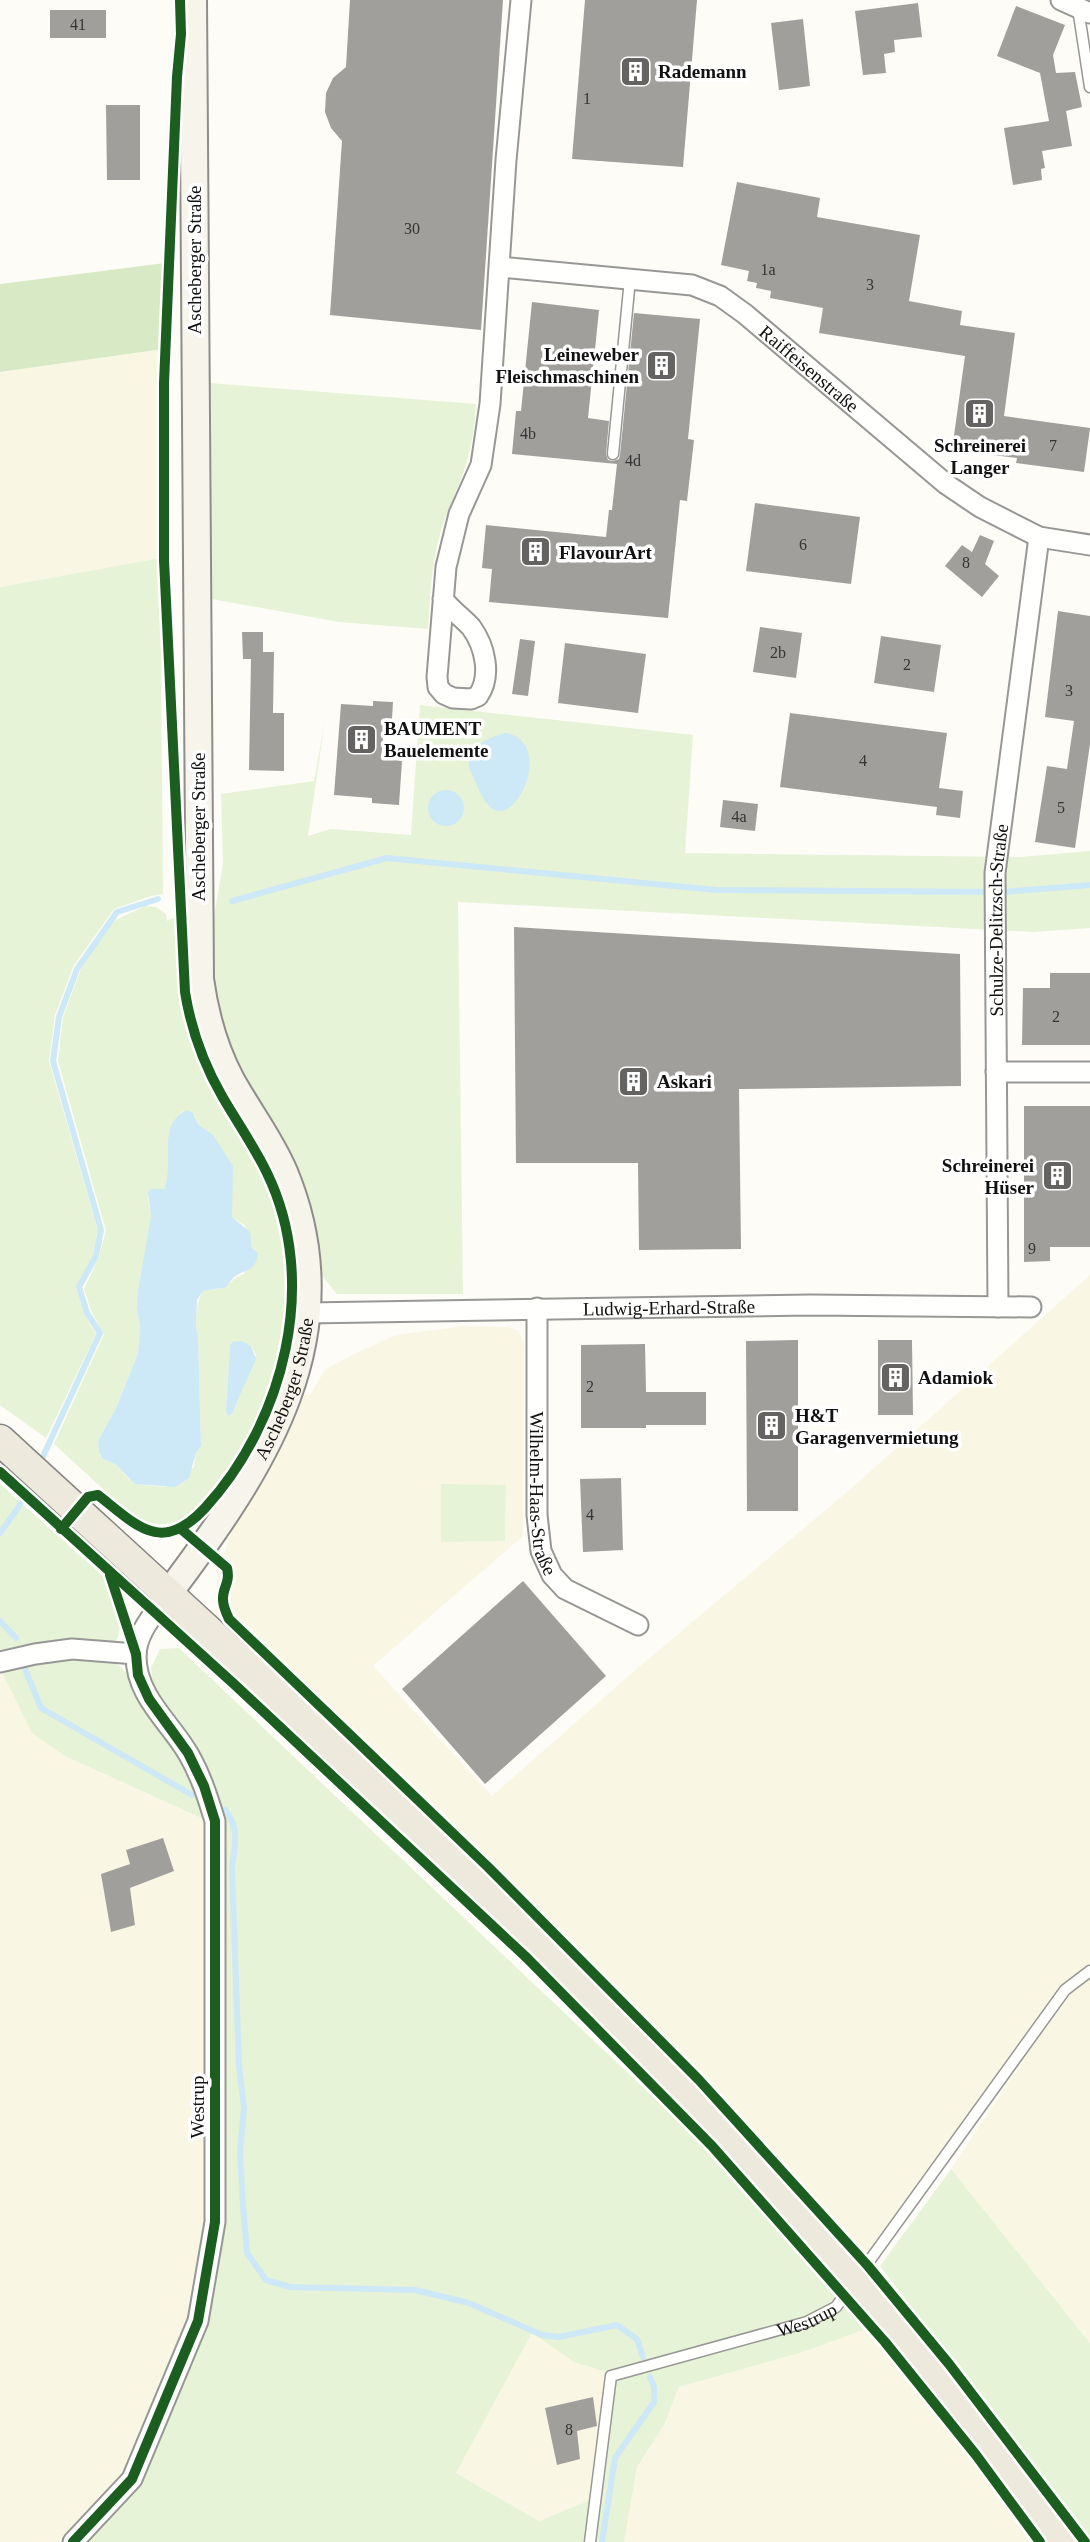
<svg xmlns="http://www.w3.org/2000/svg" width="1090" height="2542" viewBox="0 0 1090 2542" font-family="'Times New Roman',serif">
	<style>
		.farmland { fill: #f9f7e4 }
		.green { fill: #e7f3d7; fill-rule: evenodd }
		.forest { fill: #d8eac5 }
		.water { fill: #cde8f7 }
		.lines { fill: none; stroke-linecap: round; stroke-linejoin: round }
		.stream { stroke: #cde8f7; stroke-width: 6 }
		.building { fill: #a19f9c }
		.lane-casing { stroke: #979795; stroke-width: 13 }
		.street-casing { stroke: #979795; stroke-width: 23 }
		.secondary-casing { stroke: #8e8d8b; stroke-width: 30 }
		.primary-casing { stroke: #858482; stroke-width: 33 }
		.lane { stroke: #fffffe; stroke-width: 10 }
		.street { stroke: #fffffe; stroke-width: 19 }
		.secondary { stroke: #f6f4eb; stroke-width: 26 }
		.primary { stroke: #ede9dc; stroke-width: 30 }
		.cycleway-casing { stroke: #fff; stroke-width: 15 }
		.cycleway { stroke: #1b5e20; stroke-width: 10 }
		.labels { text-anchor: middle; stroke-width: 7; stroke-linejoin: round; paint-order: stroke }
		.number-label { font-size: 16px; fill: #353434 }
		.poi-label { font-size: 19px; font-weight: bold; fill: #111; stroke: #fff; text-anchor: start }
		.street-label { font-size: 19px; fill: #111; stroke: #fff }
	</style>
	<rect width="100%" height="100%" fill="#fdfcf7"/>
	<g class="farmland">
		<polygon points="163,349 160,558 0,587 0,372"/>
		<polygon points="1090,1275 1090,1967 1063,1988 860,2263 586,1973 216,1615 217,1576 237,1514 298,1391 310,1395 325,1370 354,1354 396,1335 463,1326 509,1327 519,1331 524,1343 523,1536 373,1666 492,1796 633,1672 847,1492"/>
		<polygon points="0,1670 65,1756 210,1822 208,2221 191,2321 126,2476 59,2542 0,2542"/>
		<polygon points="1090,1976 1090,2343 951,2169 1069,1991"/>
		<polygon points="866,2329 967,2452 1034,2542 624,2542 637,2467 664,2425 679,2387 803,2352"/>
		<polygon points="532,2333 574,2362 612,2374 595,2498 539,2521 456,2473"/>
	</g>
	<g class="green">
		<path d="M210,383l266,21c-1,18 -3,35 -8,53 -7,28 -22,53 -29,81 -8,30 -9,60 -11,91l-89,-7 -127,-23z"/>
		<polygon points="160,558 163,894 151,896 114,909 74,965 55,1015 49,1061 98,1231 93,1255 76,1288 84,1314 96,1334 46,1438 0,1405 0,587"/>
		<path d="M420,705l273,30 -8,118 335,4 70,-6v77l-56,4 -576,-30 5,392h-126l-19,-23 -22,-98 -69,-132 -20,-85 16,-92 -2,-70 93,-13 11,-60 -17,115 23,-7 80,6zM519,738l10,21 -42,46 -2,-6z"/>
		<path d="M145,906l11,1 10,7 1,7 12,-6c1,54 3,98 23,150 12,33 36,60 52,92 55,104 36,226 -30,320 -25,34 -41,55 -86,44l-84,-77 50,-110 -13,-23 -7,-22 15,-32 7,-26 -48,-170 5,-44 18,-48 23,-36 12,-13zM183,1111l12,5 3,8 10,7 23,65 1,21 13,9 7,22 3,2 -11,24c-11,3 -12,10 -22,14 -6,2 -13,1 -19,3 -7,10 -9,33 -5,45l3,110 -5,7 -2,14 -28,20 -22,-2 -15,-6 -14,-15 -12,-5 -4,-7 -1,-11 18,-33 22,-54 2,-28 -3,-17 14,-93 -3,-19 6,-8h10c12,-26 -6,-57 19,-78zM230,1346h21l5,9 -30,56z"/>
		<polygon points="0,1484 105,1578 120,1627 118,1637 111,1647 0,1657"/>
		<polygon points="441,1484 506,1485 505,1541 441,1542"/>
		<path d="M179,1648l527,499 160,182 -63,23 -124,35 -15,38 -27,42 -13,75h-543l58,-62 66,-158 15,-500 -66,-128 -3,-26 9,-19zM532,2333l42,29 38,12 -17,124 -56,23 -83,-48z"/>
		<polygon points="76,1656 114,1661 132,1678 183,1755 210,1822 65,1756 32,1733 1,1670"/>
		<polygon points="951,2169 1090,2343 1090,2538 880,2266"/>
	</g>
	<polygon class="forest" points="165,263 163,349 0,372 0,284"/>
	<g class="water">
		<path d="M506,733c50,9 9,100 -17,73 -7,-6 -15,-29 -20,-38 -2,-22 20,-31 37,-35z"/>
		<circle cx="446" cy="808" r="18"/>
		<path d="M187,1110l6,3 5,11 15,11 20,31 -1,51 18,15 2,16 6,5c-3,20 -12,15 -24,24 -1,1 -7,9 -7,10l-24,4 -6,9c0,11 -3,25 1,36l3,110 -5,7 -7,25 -14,9 -40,-3 -20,-20 -12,-5 -4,-7 -1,-11 18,-33 22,-54 2,-28 -3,-17 1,-18 13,-75 -3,-24 3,-3h13c11,-26 -8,-65 23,-79z"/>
		<polygon points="242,1341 251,1346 256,1359 232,1413 228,1416 226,1411 230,1346 232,1342"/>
	</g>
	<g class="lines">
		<g class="stream">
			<polyline points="232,901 387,858 716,890 1002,892 1090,885"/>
			<polyline points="39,1465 100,1333 87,1313 79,1287 96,1256 101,1230 53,1061 59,1017 77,969 117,912 158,899"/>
			<polyline points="0,1533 18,1508 31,1481"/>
			<polyline points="0,1621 16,1638"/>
			<polyline points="25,1669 41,1708 192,1795"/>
			<path d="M225,1810c15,18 10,35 7,57l7,199 5,42 -4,44 3,54 4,47 19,27 24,7 125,3 54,13 73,32 17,2 58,-12 20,14 6,18"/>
			<polyline points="602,2542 615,2458 654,2402 654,2387 650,2377"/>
		</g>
	</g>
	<g class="building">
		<polygon points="350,0 503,0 481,330 330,315 342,141 331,128 325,112 326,93 333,78 346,67"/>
		<polygon points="585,0 697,0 683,167 572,159"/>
		<polygon points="918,3 922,37 894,40 895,52 884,54 886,73 863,75 855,11"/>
		<polygon points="1016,6 1065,25 1053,55 1056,73 1075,72 1082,107 1066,111 1072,146 1042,151 1045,168 1041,169 1042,180 1013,185 1004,128 1049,121 1040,73 997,56"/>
		<rect x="50" y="10" width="56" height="28"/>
		<polygon points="803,19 810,86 779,90 771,23"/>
		<polygon points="106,105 140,105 140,180 107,180"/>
		<polygon points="737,182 820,198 817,217 920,235 909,301 962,311 960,325 1015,333 1004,416 1090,428 1084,472 1016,463 1017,458 952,450 965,356 819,333 823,308 770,298 771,291 756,288 757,283 747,281 749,271 721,265"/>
		<polygon points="532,302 599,310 588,418 609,421 606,454 608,460 613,461 619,459 620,455 634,313 700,319 688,439 694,440 687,501 680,500 668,618 489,602 492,569 482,568 486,525 606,537 609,510 612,510 617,464 512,454 516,411 521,411"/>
		<polygon points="755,503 860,517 851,584 746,571"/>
		<polygon points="980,535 994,541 985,564 999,576 982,597 945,566 962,545 972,552"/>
		<polygon points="1058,611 1090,616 1090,744 1075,848 1035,842 1047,766 1067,769 1074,721 1045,717"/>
		<polygon points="760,627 802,633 796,678 753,672"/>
		<polygon points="242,632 263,632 263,652 274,652 273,713 284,713 284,771 249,770 251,659 243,659"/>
		<polygon points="881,636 941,645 934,692 874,683"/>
		<polygon points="520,639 535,641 528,696 512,694"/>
		<polygon points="565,643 646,654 638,713 558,703"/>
		<polygon points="373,701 393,702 392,719 385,718 381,759 402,761 399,805 372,803 372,798 334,795 341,704 373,706"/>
		<polygon points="790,713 947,733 939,788 963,791 960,818 936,815 937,807 780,787"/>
		<polygon points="723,800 758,804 755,831 720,827"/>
		<polygon points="514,927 960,954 961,1086 739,1089 741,1249 639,1250 638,1163 516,1163"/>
		<polygon points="1050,973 1090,973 1090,1045 1022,1045 1023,988 1050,988"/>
		<polygon points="1024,1106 1090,1106 1090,1247 1050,1247 1050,1261 1024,1262"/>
		<polygon points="798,1340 798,1511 747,1511 746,1341"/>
		<polygon points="878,1340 912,1340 913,1415 878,1415"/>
		<polygon points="645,1344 646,1392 706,1392 706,1425 646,1425 646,1428 581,1428 581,1345"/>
		<polygon points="621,1478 623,1550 583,1552 580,1479"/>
		<polygon points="523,1581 606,1676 485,1784 402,1689"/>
		<polygon points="163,1838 174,1871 130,1888 135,1925 111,1932 101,1874 130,1864 126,1850"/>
		<polygon points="593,2397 597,2426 577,2431 580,2459 557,2465 545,2408"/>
	</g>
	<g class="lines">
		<defs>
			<g id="lane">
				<polyline points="1078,8 1090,87"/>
				<polyline points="613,454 630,279"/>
				<path id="s1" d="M590,2542l21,-166 196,-54 29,-15 229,-317 25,-19"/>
			</g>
			<g id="street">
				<polyline points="1061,0 1090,13"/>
				<path id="s2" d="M500,267l192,18 28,11 25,18 201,170 34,23 59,30 51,8"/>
				<path d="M443,599c8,11 19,18 28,28 14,19 21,49 7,69l-7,3 -18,-1 -9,-4 -6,-7 -1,-10 9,-110 13,-53 22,-49 9,-61 16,-244 15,-160"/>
				<polyline points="996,1072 1090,1072"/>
				<path id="s3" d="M998,1307l-3,-434 44,-336"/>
				<path id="s4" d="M537,1308v207l4,36 11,24 13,14 73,36"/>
				<path id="s5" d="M307,1313l503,-8 221,2"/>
				<polyline points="0,1662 35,1654 72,1649 136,1654"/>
				<path d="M73,2542l59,-63 66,-158 17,-99v-401c-7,-23 -14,-45 -26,-66 -18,-32 -53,-58 -53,-99 0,-24 20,-44 32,-62"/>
			</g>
			<g id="secondary">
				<path id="s6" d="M168,1594c95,-126 184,-259 116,-422 -14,-33 -36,-61 -53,-92 -17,-32 -26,-65 -31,-101l-7,-979"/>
			</g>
			<path id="primary" d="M0,1440c246,226 495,448 723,692 121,129 232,269 339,410"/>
		</defs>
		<use href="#lane" class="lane-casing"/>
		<use href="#street" class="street-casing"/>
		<use href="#secondary" class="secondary-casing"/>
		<use href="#primary" class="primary-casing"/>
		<use href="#lane" class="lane"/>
		<use href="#street" class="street"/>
		<use href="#secondary" class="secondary"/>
		<use href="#primary" class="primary"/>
		<defs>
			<g id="cycleway">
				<polyline points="0,1472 234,1684 527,1958 712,2146 885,2342 976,2455 1040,2542"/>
				<path d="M61,1529l27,-32 10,-2c39,31 64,60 107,13 79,-86 115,-226 62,-335 -13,-27 -30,-51 -45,-77 -19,-33 -31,-67 -37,-104l-21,-432v-177l13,-306 4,-43 -1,-34"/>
				<path d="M181,1529l46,39c5,21 -13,21 2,51l259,248 211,213 169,186 81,98 136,178"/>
				<polyline points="73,2542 132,2479 198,2321 215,2222 215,1821 204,1786 188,1753 149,1699 138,1675 136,1654 110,1575"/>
			</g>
		</defs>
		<use href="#cycleway" class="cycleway-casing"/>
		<use href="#cycleway" class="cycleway"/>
	</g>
	<defs>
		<symbol id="building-square" viewBox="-11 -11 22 22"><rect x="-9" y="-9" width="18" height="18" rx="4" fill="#646362" stroke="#fff"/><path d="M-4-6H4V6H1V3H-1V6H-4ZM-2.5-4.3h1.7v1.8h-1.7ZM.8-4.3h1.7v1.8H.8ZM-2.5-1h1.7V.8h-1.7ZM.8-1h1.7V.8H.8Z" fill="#fff"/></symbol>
	</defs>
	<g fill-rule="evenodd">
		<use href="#building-square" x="618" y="54" width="35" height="35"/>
		<use href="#building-square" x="644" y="348" width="35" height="35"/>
		<use href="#building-square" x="962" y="396" width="35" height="35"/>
		<use href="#building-square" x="518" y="534" width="35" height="35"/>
		<use href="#building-square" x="344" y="722" width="35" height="35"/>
		<use href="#building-square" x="616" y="1064" width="35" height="35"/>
		<use href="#building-square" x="1040" y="1158" width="35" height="35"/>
		<use href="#building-square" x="878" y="1360" width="35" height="35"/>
		<use href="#building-square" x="754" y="1408" width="35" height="35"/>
	</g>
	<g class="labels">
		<g class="number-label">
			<text x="78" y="30">41</text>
			<text x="587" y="104">1</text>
			<text x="412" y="234">30</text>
			<text x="768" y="275">1a</text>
			<text x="870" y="290">3</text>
			<text x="528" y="439">4b</text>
			<text x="1053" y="451">7</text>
			<text x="633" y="466">4d</text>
			<text x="803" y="550">6</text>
			<text x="966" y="568">8</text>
			<text x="778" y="658">2b</text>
			<text x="907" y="670">2</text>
			<text x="1069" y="696">3</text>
			<text x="863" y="766">4</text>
			<text x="1061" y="813">5</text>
			<text x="739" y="822">4a</text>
			<text x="1056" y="1022">2</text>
			<text x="1032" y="1254">9</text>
			<text x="590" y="1392">2</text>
			<text x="590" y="1520">4</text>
			<text x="569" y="2435">8</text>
		</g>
		<g class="poi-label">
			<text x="658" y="78">Rademann</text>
			<text x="639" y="361" text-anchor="end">Leineweber<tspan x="639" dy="22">Fleischmaschinen</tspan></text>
			<text x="980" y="452" text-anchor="middle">Schreinerei<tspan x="980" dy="22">Langer</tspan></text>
			<text x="559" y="559">FlavourArt</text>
			<text x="384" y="735">BAUMENT<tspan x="384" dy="22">Bauelemente</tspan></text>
			<text x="657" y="1088">Askari</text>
			<text x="1034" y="1172" text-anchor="end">Schreinerei<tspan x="1034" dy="22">Hüser</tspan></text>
			<text x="918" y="1384">Adamiok</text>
			<text x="795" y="1422">H&amp;T<tspan x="795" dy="22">Garagenvermietung</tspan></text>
		</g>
		<g class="street-label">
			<text transform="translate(194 260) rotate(-90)" y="7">Ascheberger Straße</text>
			<text dy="7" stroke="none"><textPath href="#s2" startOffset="338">Raiffeisenstraße</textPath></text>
			<text transform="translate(198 827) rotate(-90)" y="7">Ascheberger Straße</text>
			<text dy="7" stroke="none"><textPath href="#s3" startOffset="387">Schulze-Delitzsch-Straße</textPath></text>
			<text dy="7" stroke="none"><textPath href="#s5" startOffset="362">Ludwig-Erhard-Straße</textPath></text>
			<text dy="7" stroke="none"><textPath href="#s6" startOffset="238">Ascheberger Straße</textPath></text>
			<text dy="7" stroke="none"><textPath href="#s4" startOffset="186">Wilhelm-Haas-Straße</textPath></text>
			<text transform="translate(197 2107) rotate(-90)" y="7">Westrup</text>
			<text dy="7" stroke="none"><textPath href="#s1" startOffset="371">Westrup</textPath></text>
		</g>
	</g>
</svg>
